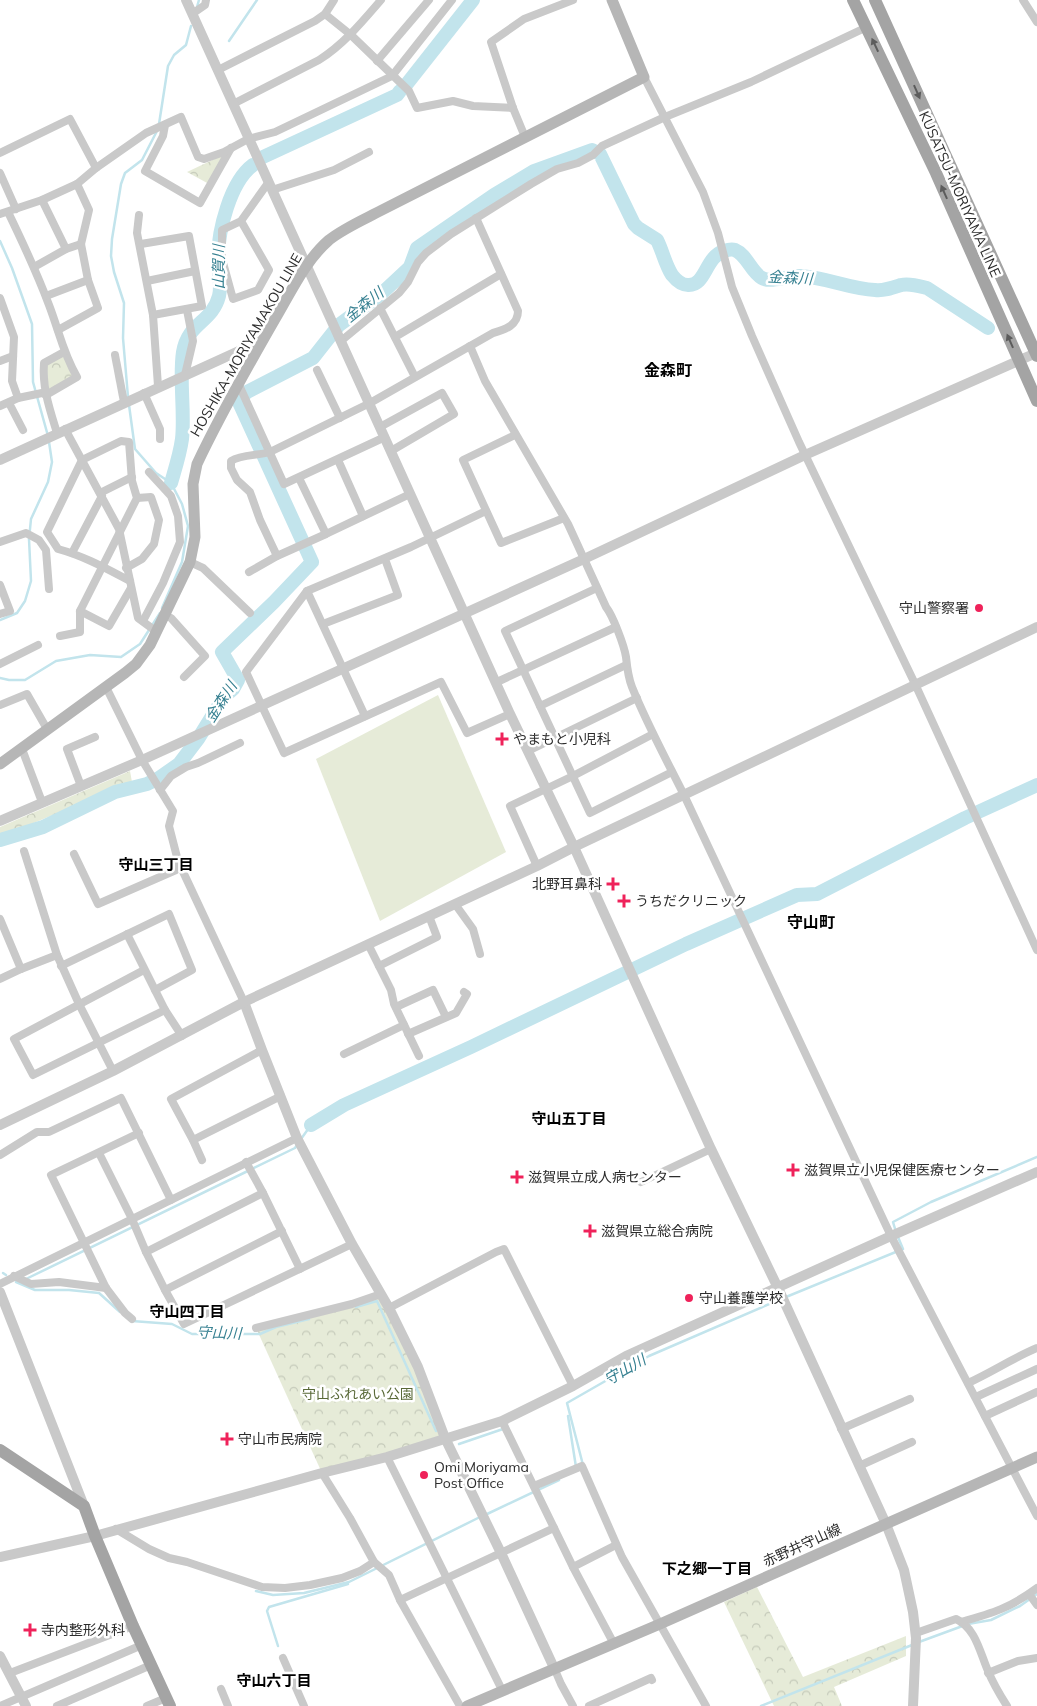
<svg xmlns="http://www.w3.org/2000/svg" width="1037" height="1706" viewBox="0 0 1037 1706" font-family="Mulish,'Noto Sans JP',sans-serif">
	<style>
		.park { fill: url(#park-crowns) }
		.pitch { fill: #e6ebd8 }
		.lines { fill: none; stroke-linecap: round; stroke-linejoin: round }
		.stream { stroke: #c2e4ec; stroke-width: 2.5 }
		.river { stroke: #c2e4ec; stroke-width: 14 }
		.minor { stroke: #c9c9c9; stroke-width: 8 }
		.tertiary { stroke: #c9c9c9; stroke-width: 10 }
		.secondary { stroke: #b6b6b6; stroke-width: 11 }
		.primary { stroke: #a4a4a4; stroke-width: 12 }
		.oneway { fill: #5c5c5c }
		.poi-dot { fill: #ef225a; stroke: #fff; stroke-width: 2 }
		.labels { text-anchor: middle; stroke-width: 5; stroke-linejoin: round; paint-order: stroke }
		.street-label { font-size: 14px; fill: #2c2c2c; stroke: #fff }
		.poi-label { font-size: 14px; fill: #2c2c2c; stroke: #fff; text-anchor: start }
		.park-label { font-size: 14px; fill: #596937; stroke: #fff }
		.water-label { font-size: 15px; font-style: italic; fill: #368091; stroke: #fff }
		.neighbourhood-label { font-size: 15px; font-weight: bold; fill: #000; stroke: #fff }
		.quarter-label { font-size: 16px; font-weight: bold; fill: #000; stroke: #fff }
	</style>
	<defs>
		<pattern id="park-crowns" width="20" height="18" patternUnits="userSpaceOnUse" patternTransform="scale(1.25)"><rect width="20" height="18" fill="#e6ebd8"/><path d="M2 6a3 3 0 1 1 6 0M12 15a3 3 0 1 1 6 0" fill="none" stroke="#c5caba"/></pattern>
	</defs>
	<rect width="100%" height="100%" fill="#fff"/>
	<g class="park">
		<polygon points="223,155 209,184 187,172"/>
		<polygon points="64,354 75,377 49,391 46,365"/>
		<polygon points="130,771 132,782 0,837 0,827"/>
		<polygon points="381,1294 445,1438 322,1473 256,1328"/>
		<polygon points="757,1587 803,1677 906,1636 906,1656 834,1687 842,1706 774,1706 724,1602"/>
	</g>
	<polygon class="pitch" points="438,695 506,852 380,921 316,759"/>
	<g class="lines">
		<g class="stream">
			<polyline points="197,7 199,0"/>
			<polyline points="229,41 257,0"/>
			<polyline points="159,124 168,66 174,55 186,45 191,26"/>
			<polyline points="0,241 12,268 32,324 33,382 48,436"/>
			<polyline points="128,397 123,338 124,303 114,272 111,256 112,239 121,184 125,173 142,160 158,129"/>
			<polyline points="129,405 135,449 156,473 171,483 182,504 188,526 182,562 162,608"/>
			<polyline points="0,620 17,613 25,601 31,581 29,539 31,519 48,482 52,462 49,442"/>
			<polyline points="0,678 9,680 25,680 56,661 90,655 121,657 140,644 160,613"/>
			<polyline points="301,1139 311,1125"/>
			<polyline points="896,1232 893,1222 931,1202 1037,1157"/>
			<polyline points="3,1273 6,1275"/>
			<polyline points="26,1279 295,1148 297,1145"/>
			<polyline points="16,1282 35,1290 69,1290 99,1293 120,1312"/>
			<polyline points="786,1297 903,1249 898,1237"/>
			<polyline points="356,1307 377,1301 436,1431"/>
			<polyline points="132,1321 172,1324 192,1334 260,1334 276,1327 309,1319"/>
			<polyline points="568,1416 576,1467"/>
			<polyline points="459,1444 503,1429"/>
			<polyline points="583,1465 567,1403 649,1356 781,1299"/>
			<polyline points="485,1515 559,1480"/>
			<polyline points="256,1591 273,1595 304,1593 349,1582 480,1517"/>
			<polyline points="919,1642 968,1624 991,1620 1020,1606 1037,1594"/>
			<polyline points="278,1646 267,1611 269,1607 348,1584"/>
			<polyline points="761,1706 912,1645"/>
		</g>
		<g class="river">
			<polyline points="406,85 473,0"/>
			<polyline points="263,157 397,95 400,91"/>
			<path d="M171,483c4,-14 9,-29 11,-44 3,-27 -3,-60 1,-87 5,-30 29,-29 36,-56 3,-12 -1,-25 -1,-37 0,-28 12,-77 35,-94"/>
			<path d="M0,840l43,-13 72,-35 32,-8 12,-6 20,-14 19,-25 26,-42 9,-8 5,-9 -16,-28 52,-50 38,-40 -74,-162 9,-8 66,-34 26,-33 42,-31 29,-27 7,-19 77,-53 40,-24 58,-21 8,4 34,70 4,4 19,12c6,12 8,24 15,35 4,5 10,10 16,10 18,1 17,-28 36,-34 3,-1 8,-2 11,-1 12,5 16,22 27,28 8,5 28,-2 38,-2 25,1 50,13 75,14 9,1 17,-2 26,-5 9,-2 18,1 26,3l61,40"/>
			<polyline points="311,1125 344,1105 471,1047 686,944 797,895 817,894 965,818 1037,785"/>
		</g>
		<g class="minor">
			<polyline points="1023,0 1037,22"/>
			<polyline points="192,14 205,5 206,0"/>
			<polyline points="325,14 351,35 409,91 417,108 453,101 473,106 513,108"/>
			<polyline points="377,61 429,0"/>
			<polyline points="218,70 315,21 325,14 334,0"/>
			<polyline points="644,77 703,192 718,233 732,287 752,336 799,442 916,686 1037,950"/>
			<path d="M233,104l86,-44c25,-16 43,-38 62,-60"/>
			<polyline points="165,125 163,136 145,171 200,203 231,148"/>
			<polyline points="525,137 513,108 491,42 524,19 573,0"/>
			<polyline points="0,153 70,119 96,168"/>
			<polyline points="0,173 16,209"/>
			<polyline points="272,190 334,170 369,152"/>
			<polyline points="42,200 66,249"/>
			<path d="M8,212c15,31 29,61 41,93 10,26 14,48 28,72l-31,18"/>
			<polyline points="0,214 42,200 77,184 96,168 146,133 181,117 198,157 204,159 224,152 248,139 275,132 392,76 452,0"/>
			<polyline points="139,215 137,233 153,315 158,386"/>
			<polyline points="241,221 269,270 258,290 233,299 222,259 222,230 241,221 268,183"/>
			<polyline points="141,244 189,236 202,306 153,315"/>
			<polyline points="34,267 66,249 81,244"/>
			<polyline points="147,281 195,271"/>
			<polyline points="46,296 88,280"/>
			<polyline points="0,298 14,337 12,381 18,398"/>
			<polyline points="380,308 415,377"/>
			<polyline points="58,330 98,308 88,280 81,244 89,210 77,184"/>
			<polyline points="395,337 501,274"/>
			<polyline points="341,341 399,293 408,282 418,262 426,253 451,234 531,184 557,169 578,163 593,155 602,146 665,117 751,82 867,27"/>
			<path d="M470,346l15,35 83,143 38,83c7,9 18,38 20,50 1,10 2,20 6,30 15,37 34,72 52,108l207,441 146,280"/>
			<polyline points="115,355 124,402"/>
			<polyline points="0,361 13,356"/>
			<polyline points="317,370 340,418"/>
			<polyline points="185,375 193,341 187,310"/>
			<polyline points="239,385 284,484 385,437"/>
			<polyline points="144,393 160,429 160,439"/>
			<polyline points="9,403 23,430"/>
			<polyline points="0,406 18,398 42,393 46,395"/>
			<polyline points="380,427 442,393 454,414 391,451"/>
			<polyline points="65,429 119,529 138,618 157,632"/>
			<path d="M57,433c-7,-23 -15,-45 -13,-70l20,-11"/>
			<polyline points="515,435 463,460 501,543 564,518"/>
			<polyline points="338,460 363,516"/>
			<polyline points="299,478 326,534"/>
			<polyline points="100,493 132,477"/>
			<polyline points="486,511 411,547 307,591 246,672 284,753 441,682 467,733 510,714"/>
			<polyline points="0,542 26,533 39,540 46,550 49,589"/>
			<polyline points="72,553 102,496"/>
			<path d="M277,556l-17,-36 -10,-28 -13,-12 -6,-12v-7c11,-7 26,-5 39,-9l100,-49 123,-70c12,-3 25,-8 25,-22l-42,-93"/>
			<polyline points="190,562 203,568 250,613"/>
			<polyline points="126,568 142,559 154,544 159,520 151,497 137,498"/>
			<polyline points="249,572 277,556 326,534 410,494"/>
			<polyline points="0,585 10,611 0,614"/>
			<polyline points="597,588 505,631 590,813 672,772"/>
			<polyline points="307,591 365,716"/>
			<polyline points="80,611 109,626 131,588"/>
			<polyline points="165,615 171,618 205,656 184,677"/>
			<polyline points="143,621 163,583 180,542 178,516 171,496 149,472"/>
			<polyline points="323,624 398,595 385,559"/>
			<path d="M60,636l20,-4v-21l57,-113 -5,-17 -3,-39 -8,-1 -39,19 -35,72 11,17c26,7 49,20 72,32"/>
			<polyline points="0,664 38,645"/>
			<polyline points="497,682 616,627"/>
			<polyline points="106,687 142,760 173,811 169,826 178,861 244,1002"/>
			<polyline points="0,705 27,694 47,729"/>
			<polyline points="540,706 626,665"/>
			<polyline points="22,749 42,802"/>
			<polyline points="528,751 637,698"/>
			<polyline points="81,786 67,749 95,737"/>
			<polyline points="160,790 171,776 186,767 198,763 240,743"/>
			<polyline points="24,851 57,955 79,1004 113,1071"/>
			<polyline points="74,854 98,904 176,870 178,861"/>
			<polyline points="537,866 510,806 573,776 653,734"/>
			<polyline points="455,904 473,929 480,954"/>
			<polyline points="0,919 21,969"/>
			<polyline points="127,934 165,1010 182,1036"/>
			<polyline points="368,944 391,990 394,1004 419,1056"/>
			<polyline points="61,966 169,914 192,970 155,990"/>
			<polyline points="379,966 437,937 429,916"/>
			<polyline points="144,970 14,1039 33,1075 165,1010"/>
			<polyline points="0,979 21,969 57,955"/>
			<polyline points="396,1007 433,990 446,1017"/>
			<polyline points="408,1034 456,1013 467,994 464,992"/>
			<polyline points="344,1054 404,1025"/>
			<polyline points="193,1140 281,1096"/>
			<polyline points="99,1153 132,1219 146,1252 165,1290 184,1324 352,1244"/>
			<polyline points="0,1155 37,1132 49,1132 121,1098 171,1200"/>
			<polyline points="202,1160 193,1140 171,1099 262,1050"/>
			<polyline points="246,1162 263,1193 300,1269"/>
			<polyline points="641,1182 711,1149"/>
			<polyline points="146,1252 263,1193"/>
			<polyline points="14,1276 31,1284 59,1282 106,1288"/>
			<polyline points="0,1284 297,1138"/>
			<polyline points="165,1290 282,1231"/>
			<polyline points="389,1308 496,1252 504,1249 573,1386"/>
			<polyline points="132,1319 125,1313 106,1288 51,1175 139,1133"/>
			<polyline points="256,1328 352,1304 381,1294"/>
			<path d="M968,1383c24,-11 45,-25 69,-35"/>
			<polyline points="976,1397 1037,1369"/>
			<polyline points="985,1416 1037,1392"/>
			<polyline points="502,1421 573,1567 614,1644"/>
			<polyline points="841,1429 910,1399"/>
			<polyline points="387,1457 503,1692"/>
			<polyline points="859,1466 912,1442"/>
			<polyline points="322,1473 350,1518 374,1562 389,1575 400,1600 460,1706"/>
			<polyline points="534,1486 582,1466 622,1557 706,1706"/>
			<polyline points="116,1529 149,1549 169,1558 187,1562 262,1587 285,1588 310,1585 342,1578 360,1571 374,1562"/>
			<polyline points="573,1567 616,1545"/>
			<polyline points="1029,1594 1037,1605"/>
			<polyline points="400,1600 554,1528"/>
			<path d="M961,1622c32,-9 49,-14 76,-34"/>
			<path d="M916,1633l40,-14c20,9 24,34 32,52 5,12 12,24 19,35"/>
			<polyline points="283,1658 304,1706"/>
			<polyline points="555,1670 561,1684 573,1706"/>
			<polyline points="10,1673 133,1626"/>
			<polyline points="988,1673 1018,1661 1037,1658"/>
			<polyline points="221,1689 228,1706"/>
			<polyline points="0,1706 142,1645"/>
			<polyline points="57,1706 151,1665"/>
			<polyline points="147,1706 166,1698"/>
			<polyline points="589,1706 651,1678 652,1680"/>
		</g>
		<g class="tertiary">
			<polyline points="186,0 510,714 574,847 711,1149 778,1288 886,1524 904,1570 913,1612 916,1638 913,1706"/>
			<polyline points="0,460 263,340"/>
			<polyline points="0,821 142,760 584,559 805,455 1036,353"/>
			<polyline points="244,1002 262,1050 297,1138 352,1244 389,1308 418,1367 445,1438 501,1553 555,1670"/>
			<polyline points="0,1125 113,1071 244,1002 537,866 574,847 1037,627"/>
			<polyline points="0,1292 84,1506"/>
			<polyline points="0,1557 95,1536 322,1473 387,1457 502,1421 573,1386 626,1356 891,1236 1037,1172"/>
			<polyline points="0,1656 26,1706"/>
		</g>
		<g class="secondary">
			<path d="M0,764l125,-91 11,-9 14,-19 40,-83 5,-25 -2,-53 4,-20c23,-49 51,-98 78,-145 16,-27 30,-58 54,-79 15,-12 36,-21 53,-30l262,-133 -32,-77"/>
			<polyline points="467,1706 660,1624 1037,1457"/>
		</g>
		<g class="primary">
			<polyline points="853,0 936,173 1037,401"/>
			<polyline points="875,0 1037,356"/>
			<polyline points="0,1450 84,1506 95,1536 133,1626 170,1706"/>
		</g>
	</g>
	<defs><path id="oneway-solid" d="M-6-.8H1V-3.2L6.5 0L1 3.2V.8H-6Z" transform="scale(1.25)"/></defs>
	<g class="oneway">
		<use href="#oneway-solid" transform="translate(875 45) rotate(-115)"/>
		<use href="#oneway-solid" transform="translate(917 92) rotate(66)"/>
		<use href="#oneway-solid" transform="translate(944 192) rotate(-114)"/>
		<use href="#oneway-solid" transform="translate(1010 341) rotate(-114)"/>
	</g>
	<g class="poi-dot">
		<circle cx="979" cy="608" r="5"/>
		<path d="M499.5 731.5h5v5h5v5h-5v5h-5v-5h-5v-5h5z"/>
		<path d="M610.5 876.5h5v5h5v5h-5v5h-5v-5h-5v-5h5z"/>
		<path d="M621.5 893.5h5v5h5v5h-5v5h-5v-5h-5v-5h5z"/>
		<path d="M790.5 1162.5h5v5h5v5h-5v5h-5v-5h-5v-5h5z"/>
		<path d="M514.5 1169.5h5v5h5v5h-5v5h-5v-5h-5v-5h5z"/>
		<path d="M587.5 1223.5h5v5h5v5h-5v5h-5v-5h-5v-5h5z"/>
		<circle cx="689" cy="1298" r="5"/>
		<path d="M224.5 1431.5h5v5h5v5h-5v5h-5v-5h-5v-5h5z"/>
		<circle cx="424" cy="1475" r="5"/>
		<path d="M27.5 1622.5h5v5h5v5h-5v5h-5v-5h-5v-5h5z"/>
	</g>
	<g class="labels">
		<g class="street-label">
			<text transform="translate(960 194) rotate(66)" y="5">KUSATSU-MORIYAMA LINE</text>
			<text transform="translate(246 345) rotate(-60)" y="5">HOSHIKA-MORIYAMAKOU LINE</text>
			<text transform="translate(802 1545) rotate(-24)" y="5">赤野井守山線</text>
		</g>
		<g class="poi-label">
			<text x="969" y="613" text-anchor="end">守山警察署</text>
			<text x="513" y="744">やまもと小児科</text>
			<text x="602" y="889" text-anchor="end">北野耳鼻科</text>
			<text x="635" y="906">うちだクリニック</text>
			<text x="804" y="1175">滋賀県立小児保健医療センター</text>
			<text x="528" y="1182">滋賀県立成人病センター</text>
			<text x="601" y="1236">滋賀県立総合病院</text>
			<text x="699" y="1303">守山養護学校</text>
			<text x="238" y="1444">守山市民病院</text>
			<text x="434" y="1472">Omi Moriyama<tspan x="434" dy="16">Post Office</tspan></text>
			<text x="41" y="1635">寺内整形外科</text>
		</g>
		<g class="park-label">
			<text x="358" y="1399">守山ふれあい公園</text>
		</g>
		<g class="water-label">
			<text transform="translate(219 267) rotate(-90)" y="5">山賀川</text>
			<text transform="translate(790 278) rotate(3)" y="5">金森川</text>
			<text transform="translate(364 305) rotate(-39)" y="5">金森川</text>
			<text transform="translate(221 702) rotate(-57)" y="5">金森川</text>
			<text transform="translate(219 1333) rotate(2)" y="5">守山川</text>
			<text transform="translate(625 1370) rotate(-30)" y="5">守山川</text>
		</g>
		<g class="neighbourhood-label">
			<text x="156" y="870">守山三丁目</text>
			<text x="569" y="1124">守山五丁目</text>
			<text x="187" y="1317">守山四丁目</text>
			<text x="707" y="1574">下之郷一丁目</text>
			<text x="274" y="1686">守山六丁目</text>
		</g>
		<g class="quarter-label">
			<text x="668" y="376">金森町</text>
			<text x="811" y="928">守山町</text>
		</g>
	</g>
</svg>
